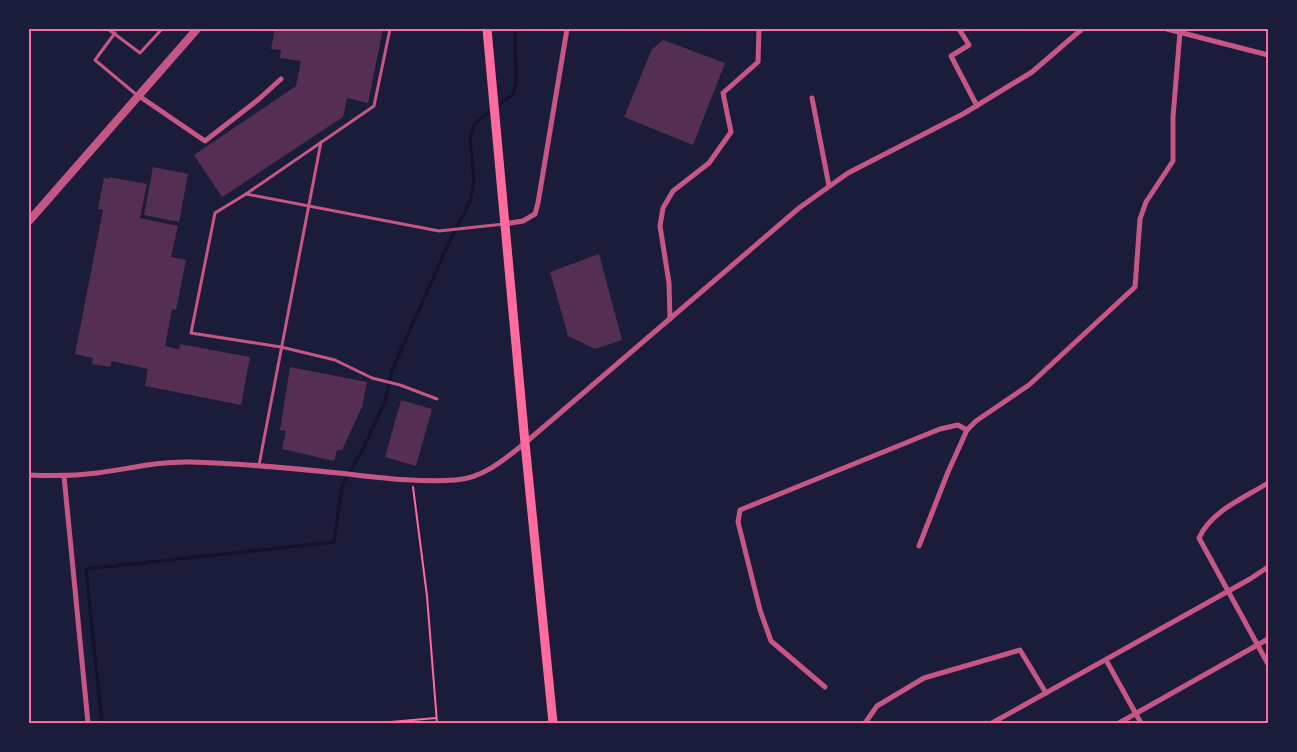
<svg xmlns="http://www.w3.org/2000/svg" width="1297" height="752" viewBox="0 0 1297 752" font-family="Mulish,sans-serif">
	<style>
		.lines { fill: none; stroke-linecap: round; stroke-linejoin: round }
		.stream { stroke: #12122b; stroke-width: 3 }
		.building { fill: #542f53 }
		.path { stroke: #ff6b9d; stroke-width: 2 }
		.service { stroke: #c65784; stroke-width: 3 }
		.minor { stroke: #c65784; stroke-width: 5 }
		.tertiary { stroke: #c65784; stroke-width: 8 }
		.primary { stroke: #ff6b9d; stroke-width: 9 }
		.neatline { fill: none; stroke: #ff6b9d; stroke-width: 2 }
	</style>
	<rect width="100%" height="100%" fill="#1b1b3a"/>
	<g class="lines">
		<polyline class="stream" points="102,723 86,569 334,542 342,486 361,453 385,402 392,370 447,247 470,202 474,180 470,138 475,123 513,94 516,83 515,29"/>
	</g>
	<g class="building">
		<polygon points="275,29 383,29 368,103 347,98 343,117 222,197 194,155 296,86 301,61 280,58 281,50 271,49"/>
		<polygon points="663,40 725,63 693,145 624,117 652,49"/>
		<polygon points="153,167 188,174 179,222 144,215"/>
		<polygon points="109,177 147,184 140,218 178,226 171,257 186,260 176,310 172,309 165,346 179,349 180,344 250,357 241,405 145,386 148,369 112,361 110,367 92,364 93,358 75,354 103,210 98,209 104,178 109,179"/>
		<polygon points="599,254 622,340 595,349 568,336 550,272"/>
		<polygon points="290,367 367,382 362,407 342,450 337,450 334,461 282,449 286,431 280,430"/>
		<polygon points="401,400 432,409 416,466 385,457"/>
	</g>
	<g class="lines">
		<g class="path">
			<polyline points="413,487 427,596 437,723"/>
			<polyline points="379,723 436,718"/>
		</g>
		<g class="service">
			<polyline points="108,29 140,53 162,29"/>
			<polyline points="390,29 374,106 246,194 215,213 191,333 281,347 335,360 372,378 400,385 437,399"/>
			<polyline points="115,33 95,60 138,96"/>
			<polyline points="246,194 439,231 504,224"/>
			<polyline points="259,465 321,142"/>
		</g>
		<g class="minor">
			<polyline points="959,29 969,45 951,56 977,106"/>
			<polyline points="1167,29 1268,55"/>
			<polyline points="139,96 205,141 259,99 281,79"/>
			<polyline points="812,98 829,186"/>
			<polyline points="504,224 523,221 535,214 538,203 567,29"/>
			<polyline points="670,319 669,283 660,226 663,208 673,191 709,163 731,132 723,93 758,62 759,29"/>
			<path d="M29,475c23,1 45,1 68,-2 32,-4 62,-12 94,-11 49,1 98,6 147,11 38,4 80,10 118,7 27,-2 49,-21 69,-37l274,-235 49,-35 115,-59 69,-42 50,-43"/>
			<polyline points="64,476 88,723"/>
			<path d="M1268,483c-24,15 -57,28 -69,55l69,126"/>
			<polyline points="919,546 948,472 967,430 976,421 1029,385 1135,287 1140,219 1146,202 1173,161 1173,117 1180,32"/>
			<polyline points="1106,660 1141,723"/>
			<polyline points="825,687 771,641 760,610 738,522 740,510 940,429 958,425 967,430"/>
			<polyline points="865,723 877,706 924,678 1020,650 1046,693"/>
			<polyline points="992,723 1250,579 1268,567"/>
			<polyline points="1119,723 1268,639"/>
		</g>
		<polyline class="tertiary" points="29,221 197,29"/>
		<polyline class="primary" points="487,29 525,443 553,723"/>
	</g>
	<rect width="1297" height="752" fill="none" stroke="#1b1b3a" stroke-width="60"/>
	<rect x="30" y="30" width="1237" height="692" class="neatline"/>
</svg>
